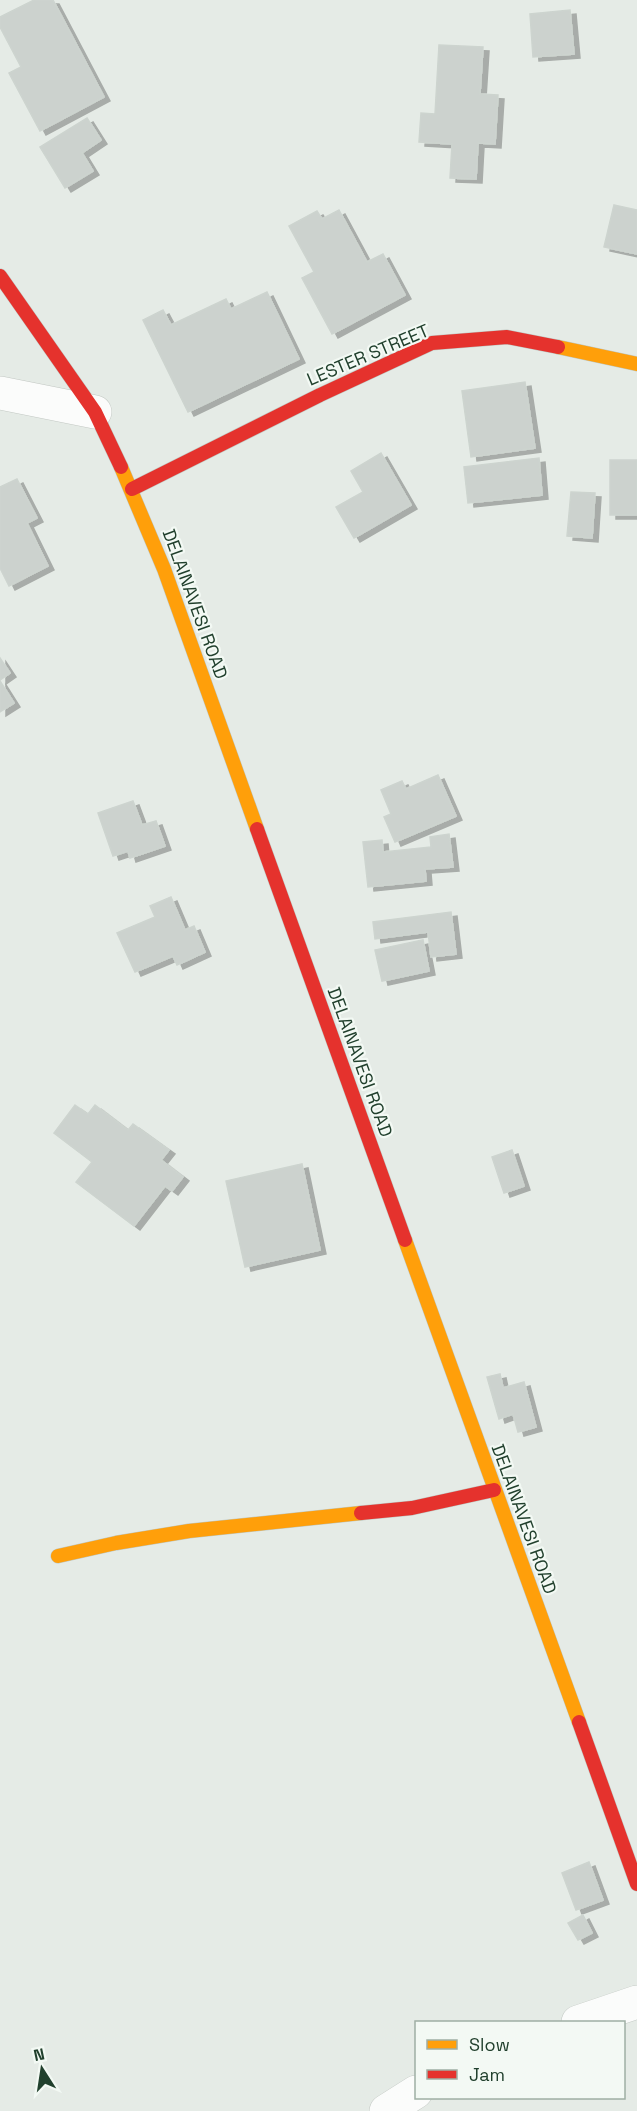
<svg xmlns="http://www.w3.org/2000/svg" width="637" height="2111" viewBox="0 0 637 2111" font-family="'Space Grotesk',sans-serif">
	<style>
		.building { fill: #ccd2ce; stroke: #cdd4cf; stroke-width: 1.5; filter: url(#shadow) }
		.lines { fill: none; stroke-linecap: round; stroke-linejoin: round }
		.street-casing { stroke: #c2c8c3; stroke-width: 34 }
		.slow-casing { stroke: #bec7c2; stroke-width: 15 }
		.jam-casing { stroke: #bec7c2; stroke-width: 15 }
		.street { stroke: #fbfcfb; stroke-width: 33 }
		.slow { stroke: #ff9f0a; stroke-width: 14 }
		.jam { stroke: #e5322d; stroke-width: 14 }
		.labels { text-anchor: middle; stroke-width: 4.5; stroke-linejoin: round; paint-order: stroke }
		.street-label { font-size: 18px; fill: #21402d; stroke: #f3f9f4 }
	</style>
	<defs>
		<filter id="shadow"><feDropShadow dx="6" dy="4" stdDeviation="0" flood-color="#0004"/></filter>
	</defs>
	<rect width="100%" height="100%" fill="#e5ebe6"/>
	<g class="building">
		<polygon points="34,0 53,0 104,97 40,131 9,73 21,67 0,27 0,17"/>
		<polygon points="570,10 574,54 533,57 530,14"/>
		<polygon points="439,45 483,47 480,94 498,95 495,144 478,143 476,179 450,178 452,144 419,142 421,113 435,114"/>
		<polygon points="87,118 101,140 82,153 93,171 65,188 40,147"/>
		<polygon points="614,205 637,210 637,254 604,247"/>
		<polygon points="339,210 367,262 383,254 405,295 332,334 302,278 314,272 289,226 317,211 322,219"/>
		<polygon points="267,292 299,359 188,412 143,320 163,310 171,325 226,299 231,309"/>
		<polygon points="525,382 535,448 471,457 462,391"/>
		<polygon points="381,453 411,505 354,538 336,507 363,492 351,471"/>
		<polygon points="539,458 542,495 468,503 464,467"/>
		<rect x="610" y="460" width="27" height="55"/>
		<polygon points="17,479 37,518 27,523 48,566 9,586 0,568 0,487"/>
		<polygon points="571,492 595,493 592,538 567,536"/>
		<polygon points="0,658 10,673 0,680"/>
		<polygon points="0,681 14,703 0,712"/>
		<polygon points="438,775 456,816 395,842 384,817 391,814 381,790 402,781 406,789"/>
		<polygon points="133,801 142,825 156,821 165,846 130,858 128,851 113,856 98,813"/>
		<polygon points="449,834 453,867 425,869 426,881 368,887 363,842 382,840 383,852 431,847 430,837"/>
		<polygon points="171,897 185,930 194,926 205,952 177,965 173,956 135,972 117,933 155,917 150,906"/>
		<polygon points="451,912 456,954 431,957 428,932 375,939 373,922"/>
		<polygon points="423,940 429,971 382,981 375,950"/>
		<polygon points="75,1105 88,1114 95,1105 128,1130 133,1124 169,1150 161,1160 183,1177 172,1191 165,1186 134,1226 76,1182 92,1162 54,1133"/>
		<polygon points="512,1150 524,1186 504,1193 492,1157"/>
		<polygon points="302,1164 320,1250 245,1267 226,1181"/>
		<polygon points="500,1374 503,1388 524,1382 536,1427 518,1432 513,1414 499,1419 487,1377"/>
		<polygon points="589,1862 603,1900 576,1910 562,1873"/>
		<polygon points="583,1915 592,1933 578,1940 568,1923"/>
	</g>
	<g class="lines">
		<defs>
			<g id="street">
				<polyline points="0,393 95,412"/>
				<polyline points="578,2022 637,2002"/>
				<polyline points="386,2111 416,2092"/>
			</g>
			<g id="slow">
				<polyline points="558,347 637,364"/>
				<polyline points="121,467 164,569 257,829"/>
				<polyline points="405,1240 579,1722"/>
				<polyline points="58,1556 116,1543 189,1531 361,1513"/>
			</g>
			<g id="jam">
				<polyline points="0,276 95,412 121,467"/>
				<polyline points="132,489 320,395 432,343 507,337 558,347"/>
				<polyline points="257,829 405,1240"/>
				<polyline points="361,1513 412,1508 494,1490"/>
				<polyline points="579,1722 637,1884"/>
			</g>
		</defs>
		<use href="#street" class="street-casing"/>
		<use href="#slow" class="slow-casing"/>
		<use href="#jam" class="jam-casing"/>
		<use href="#street" class="street"/>
		<use href="#slow" class="slow"/>
		<use href="#jam" class="jam"/>
	</g>
	<g class="labels">
		<g class="street-label">
			<text transform="translate(368 355) rotate(-23)" y="6">LESTER STREET</text>
			<text transform="translate(195 604) rotate(70)" y="6">DELAINAVESI ROAD</text>
			<text transform="translate(360 1062) rotate(70)" y="6">DELAINAVESI ROAD</text>
			<text transform="translate(524 1519) rotate(70)" y="6">DELAINAVESI ROAD</text>
		</g>
	</g>
	<rect x="415" y="2021" width="210" height="78" fill="#f3f9f4" stroke="#9fafa4" stroke-width="1.5"/>
	<rect x="427" y="2040" width="30" height="9" fill="#ff9f0a" stroke="#9fafa4" stroke-width="1.5"/>
	<text x="469" y="2051" font-size="18" fill="#21402d">Slow</text>
	<rect x="427" y="2070" width="30" height="9" fill="#e5322d" stroke="#9fafa4" stroke-width="1.5"/>
	<text x="469" y="2081" font-size="18" fill="#21402d">Jam</text>
	<g transform="translate(42 2069) rotate(348)" stroke="#f3f9f4" stroke-width="4.5" paint-order="stroke">
	<path d="M0-4.5L10 22L0 15L-10 22Z" fill="#21402d"/>
	<text y="-9" font-size="16" font-weight="bold" text-anchor="middle" fill="#21402d">N</text>
	</g>
</svg>
